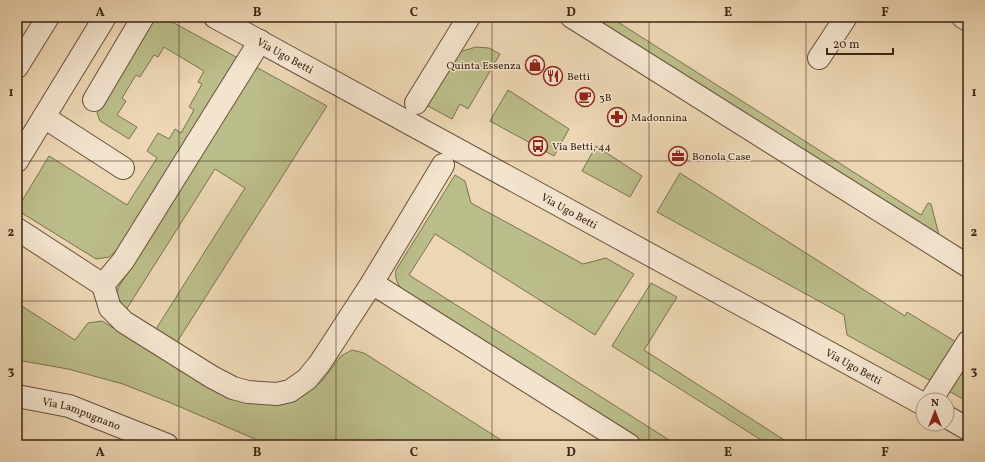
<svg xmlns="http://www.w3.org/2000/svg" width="985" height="462" viewBox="0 0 985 462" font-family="Vollkorn,serif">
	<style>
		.green { fill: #bbbd8a; stroke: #7c714e }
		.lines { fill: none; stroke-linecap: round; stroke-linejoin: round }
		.minor-casing { stroke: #68513a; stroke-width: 24 }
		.minor { stroke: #f3e4ce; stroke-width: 22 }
		.grid { fill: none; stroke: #3c2512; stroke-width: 1; stroke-opacity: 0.55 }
		.labels { text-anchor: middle; stroke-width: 3; stroke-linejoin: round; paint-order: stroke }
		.street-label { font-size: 11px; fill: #3c2512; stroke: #f3e4ce }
		.poi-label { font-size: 11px; fill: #3c2512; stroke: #f3e4ce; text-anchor: start }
		.neatline { fill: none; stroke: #3c2512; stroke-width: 1.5 }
		.grid-label { font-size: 13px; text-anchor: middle; font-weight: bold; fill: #3c2512 }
	</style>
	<rect width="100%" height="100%" fill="#ecd6b3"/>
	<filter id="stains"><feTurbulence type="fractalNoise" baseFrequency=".005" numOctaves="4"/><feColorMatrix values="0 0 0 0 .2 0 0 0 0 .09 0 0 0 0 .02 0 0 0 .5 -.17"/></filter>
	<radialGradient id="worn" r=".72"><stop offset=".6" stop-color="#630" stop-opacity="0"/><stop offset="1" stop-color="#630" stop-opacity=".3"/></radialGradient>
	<g class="green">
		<polygon points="154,17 163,17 238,58 118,249 109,257 96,259 17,210 17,198 22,201 49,156 127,205 157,158 147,151 158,133 169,139 175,129 181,133 194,110 189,107 202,84 198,82 204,71 164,47 158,57 154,55 140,77 136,75 122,98 126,101 117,115 137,127 129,139 100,121 97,113 99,109"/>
		<polygon points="589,17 610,17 921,215 928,203 931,204 939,235 933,236"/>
		<polygon points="476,47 489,48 500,54 468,109 460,104 452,119 426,105 459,52"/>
		<path d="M256,67l71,39 -150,236 -21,-13 89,-141 -30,-19 -89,141c-7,-6 -10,-12 -8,-22z"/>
		<polygon points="508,90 569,129 554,156 490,121"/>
		<polygon points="596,146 642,176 630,197 582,171"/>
		<polygon points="680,173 905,316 907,312 956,342 931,381 847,335 844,315 657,212"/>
		<path d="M455,175l10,6 6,22 112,61 23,-6 28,16 -39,61 -160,-101 -26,41 268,170h-29l-246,-156c-6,-7 -7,-11 -6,-19z"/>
		<polygon points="651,283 677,297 644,350 792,445 769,445 612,346"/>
		<polygon points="17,303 75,340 88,323 102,321 215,391 227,397 248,403 294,401 307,393 322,381 341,356 352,350 364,353 509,445 269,445 171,403 123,384 68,369 17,360"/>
		<polygon points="968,362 968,402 949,391"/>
	</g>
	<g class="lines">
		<defs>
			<g id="minor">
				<path id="s1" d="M215,17l708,387"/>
				<polyline points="572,17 968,266"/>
				<polyline points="963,17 968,20"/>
				<polyline points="819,58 846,17"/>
				<polyline points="17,67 48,17"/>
				<polyline points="94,100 143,17"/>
				<polyline points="416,103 469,17"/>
				<polyline points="44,117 123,168"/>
				<polyline points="17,161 105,17"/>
				<polyline points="17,229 103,285 110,308 124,322 212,377 233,388 248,392 277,394 290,391 307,379 320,363 372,283 443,165"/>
				<polyline points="372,283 629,445"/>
				<polyline points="103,285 123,261 260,41"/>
				<path id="s2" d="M17,396l52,10 98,39"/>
				<polyline points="931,400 968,342"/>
				<polyline points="947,417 968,429"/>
			</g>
		</defs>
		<use href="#minor" class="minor-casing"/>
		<use href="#minor" class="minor"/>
	</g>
	<path class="grid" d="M179,17v428M336,17v428M492,17v428M649,17v428M806,17v428M17,161h951M17,301h951"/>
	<defs>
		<symbol id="shop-ring" viewBox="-11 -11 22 22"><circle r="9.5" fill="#f3e4ce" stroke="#8f2418" stroke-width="1.5"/><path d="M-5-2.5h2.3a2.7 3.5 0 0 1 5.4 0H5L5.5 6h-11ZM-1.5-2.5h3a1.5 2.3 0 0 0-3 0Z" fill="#8f2418"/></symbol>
		<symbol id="restaurant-ring" viewBox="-11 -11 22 22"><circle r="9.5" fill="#f3e4ce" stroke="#8f2418" stroke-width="1.5"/><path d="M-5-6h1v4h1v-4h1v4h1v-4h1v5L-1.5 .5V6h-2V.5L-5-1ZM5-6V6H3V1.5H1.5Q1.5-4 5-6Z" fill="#8f2418"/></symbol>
		<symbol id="cafe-ring" viewBox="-11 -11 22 22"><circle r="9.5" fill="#f3e4ce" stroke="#8f2418" stroke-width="1.5"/><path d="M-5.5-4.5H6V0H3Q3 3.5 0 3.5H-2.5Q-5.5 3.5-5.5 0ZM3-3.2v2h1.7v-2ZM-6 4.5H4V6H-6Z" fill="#8f2418"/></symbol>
		<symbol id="pharmacy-ring" viewBox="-11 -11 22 22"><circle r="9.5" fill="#f3e4ce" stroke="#8f2418" stroke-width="1.5"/><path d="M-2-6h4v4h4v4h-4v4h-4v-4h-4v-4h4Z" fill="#8f2418"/></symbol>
		<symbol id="bus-ring" viewBox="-11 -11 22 22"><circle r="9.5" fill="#f3e4ce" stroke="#8f2418" stroke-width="1.5"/><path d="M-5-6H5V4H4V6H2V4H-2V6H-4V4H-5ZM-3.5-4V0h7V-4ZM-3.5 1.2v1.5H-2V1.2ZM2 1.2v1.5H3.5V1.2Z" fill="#8f2418"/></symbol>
		<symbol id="office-ring" viewBox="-11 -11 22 22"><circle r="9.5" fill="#f3e4ce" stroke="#8f2418" stroke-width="1.5"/><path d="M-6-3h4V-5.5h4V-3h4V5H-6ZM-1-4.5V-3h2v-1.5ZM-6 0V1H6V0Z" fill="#8f2418"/></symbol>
	</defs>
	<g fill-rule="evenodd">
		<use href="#shop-ring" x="524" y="54" width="22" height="22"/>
		<use href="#restaurant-ring" x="542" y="65" width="22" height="22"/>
		<use href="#cafe-ring" x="574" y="86" width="22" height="22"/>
		<use href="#pharmacy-ring" x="606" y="106" width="22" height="22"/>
		<use href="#bus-ring" x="527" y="135" width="22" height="22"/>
		<use href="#office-ring" x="667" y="145" width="22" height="22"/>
	</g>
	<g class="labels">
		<g class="street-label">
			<text dy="4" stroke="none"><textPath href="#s1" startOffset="80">Via Ugo Betti</textPath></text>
			<text dy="4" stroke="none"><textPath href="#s1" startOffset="404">Via Ugo Betti</textPath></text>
			<text dy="4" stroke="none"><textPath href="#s1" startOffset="728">Via Ugo Betti</textPath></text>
			<text dy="4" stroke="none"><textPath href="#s2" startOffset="67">Via Lampugnano</textPath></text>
		</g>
		<g class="poi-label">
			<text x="521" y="69" text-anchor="end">Quinta Essenza</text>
			<text x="567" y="80">Betti</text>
			<text x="599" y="101">3B</text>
			<text x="631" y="121">Madonnina</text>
			<text x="552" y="150">Via Betti, 44</text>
			<text x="692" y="160">Bonola Case</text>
		</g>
	</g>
	<rect width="985" height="462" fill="none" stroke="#ecd6b3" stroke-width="44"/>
	<g transform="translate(935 412)"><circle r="19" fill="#f3e4ce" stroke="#aa9883"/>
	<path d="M0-3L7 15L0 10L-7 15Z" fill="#8f2418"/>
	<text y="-6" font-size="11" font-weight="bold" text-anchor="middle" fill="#3c2512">N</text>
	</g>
	<path d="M827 48v6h66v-6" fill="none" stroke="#3c2512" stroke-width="2"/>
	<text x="833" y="48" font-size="12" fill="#3c2512" stroke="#f3e4ce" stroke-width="3" paint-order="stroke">20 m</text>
	<rect x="22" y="22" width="941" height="418" class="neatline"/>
	<g class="grid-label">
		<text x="100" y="16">A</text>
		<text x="257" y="16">B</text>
		<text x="414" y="16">C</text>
		<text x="571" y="16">D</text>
		<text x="728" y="16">E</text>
		<text x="885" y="16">F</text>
		<text x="11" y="96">1</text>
		<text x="974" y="96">1</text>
		<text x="11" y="236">2</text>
		<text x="974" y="236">2</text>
		<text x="11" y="375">3</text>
		<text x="974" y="375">3</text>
		<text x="100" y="456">A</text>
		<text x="257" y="456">B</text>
		<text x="414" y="456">C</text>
		<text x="571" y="456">D</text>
		<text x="728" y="456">E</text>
		<text x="885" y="456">F</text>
	</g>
	<rect width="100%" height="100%" filter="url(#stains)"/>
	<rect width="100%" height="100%" fill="url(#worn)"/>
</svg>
